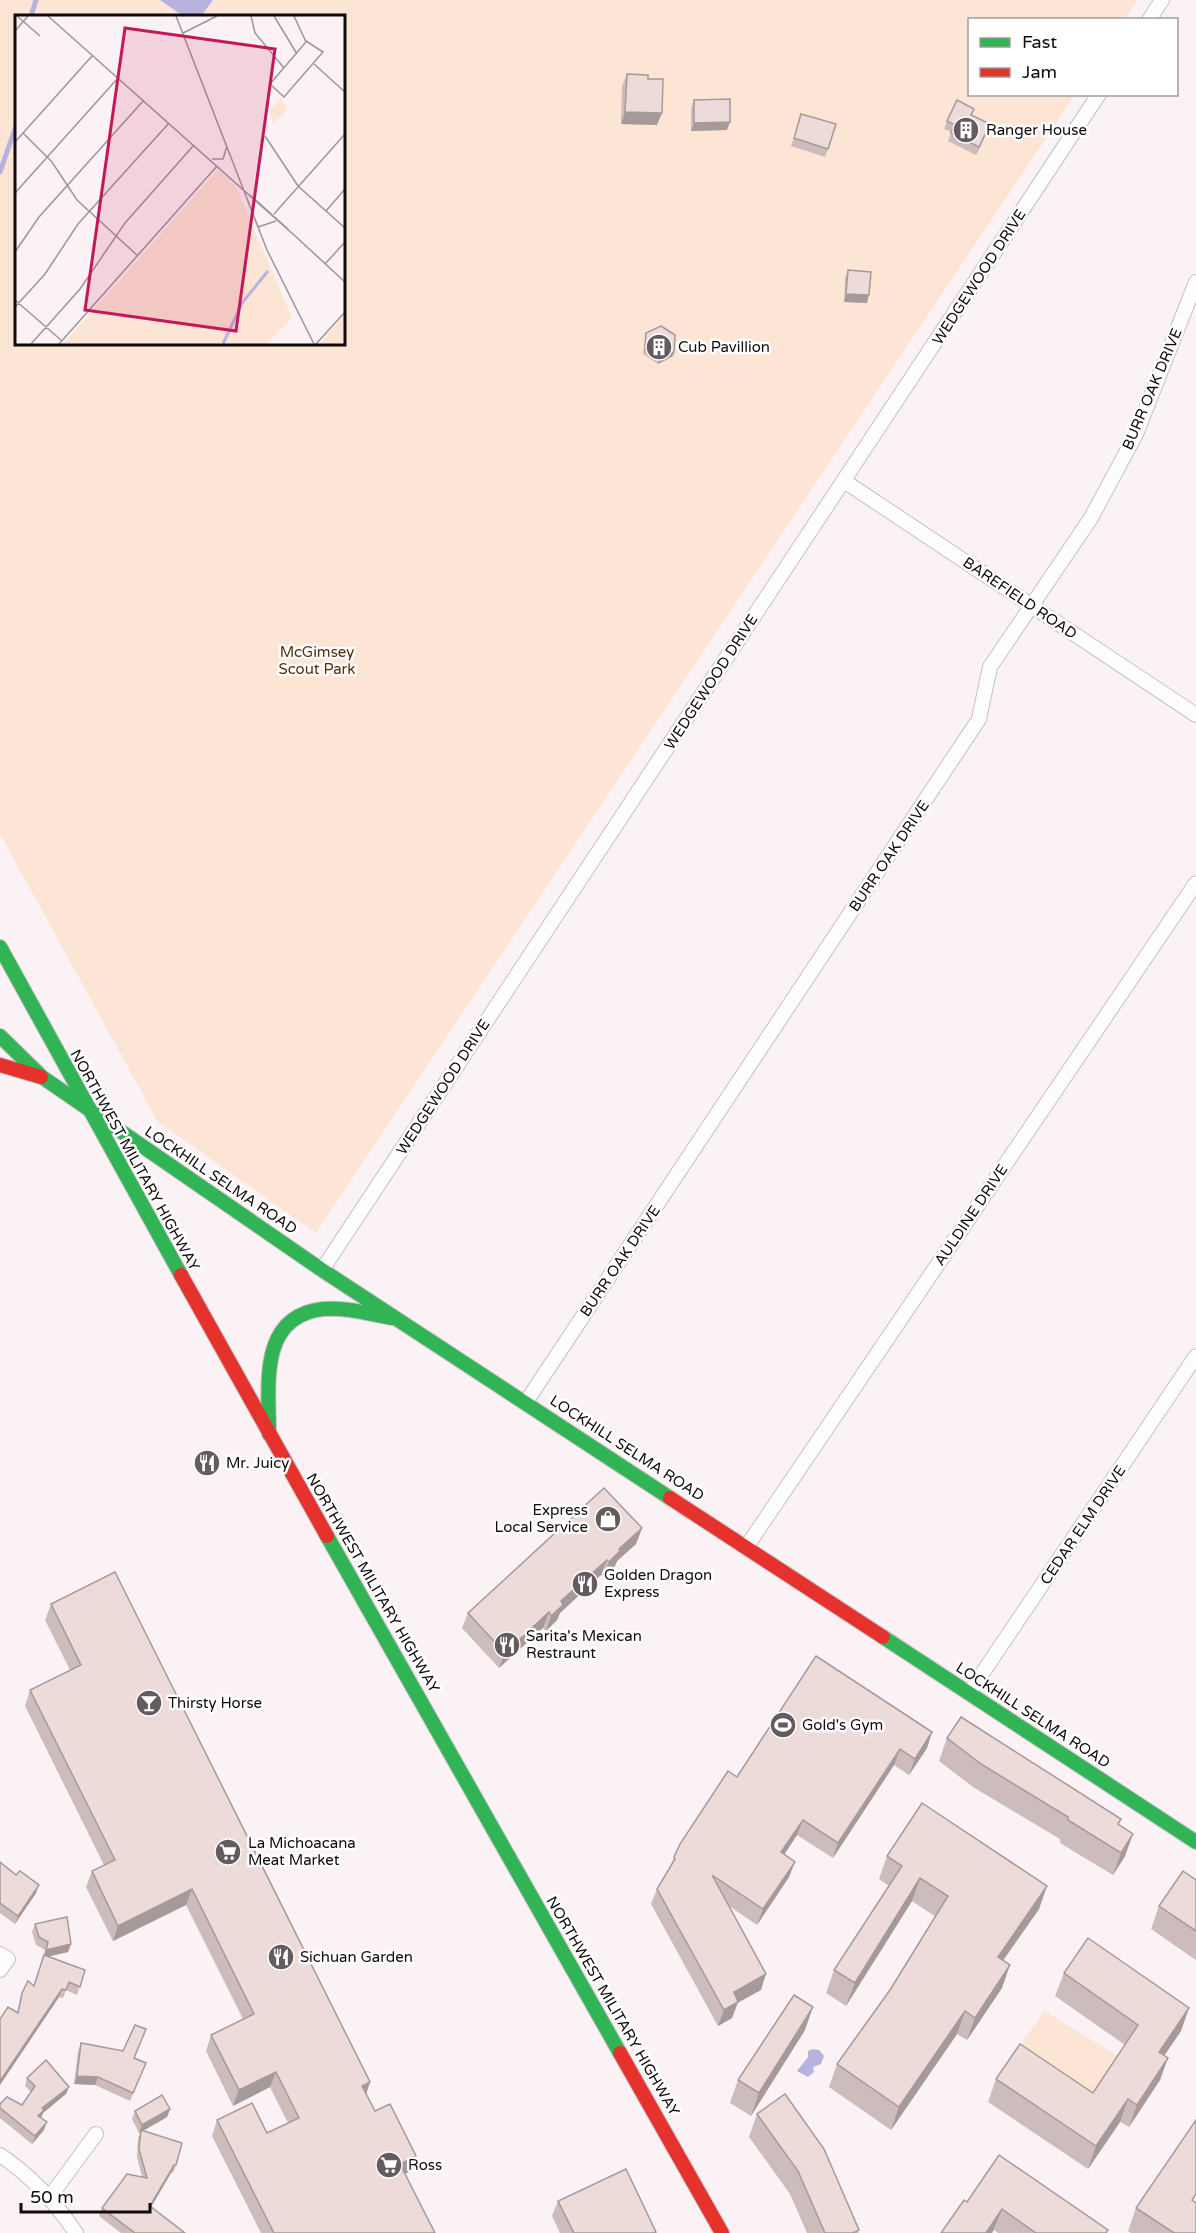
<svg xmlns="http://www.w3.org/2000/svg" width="1196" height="2233" viewBox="0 0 1196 2233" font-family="'Varela Round',sans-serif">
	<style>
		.green { fill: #fce5d4; fill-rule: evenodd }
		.water { fill: #b8b3de }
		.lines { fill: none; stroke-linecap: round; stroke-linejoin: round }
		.stream { stroke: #b8b3de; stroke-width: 5 }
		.street-casing { stroke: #c8c0c2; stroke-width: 16 }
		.fast-casing { stroke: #c8c0c2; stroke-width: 16 }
		.jam-casing { stroke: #c8c0c2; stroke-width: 16 }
		.street { stroke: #fefdfd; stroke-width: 14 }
		.fast { stroke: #30b455; stroke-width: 14 }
		.jam { stroke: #e5322d; stroke-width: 14 }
		.wall { fill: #ccbcbb }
		.shaded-wall { fill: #a69999 }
		.building { fill: #eddbda; stroke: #a69999; stroke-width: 1.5 }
		.labels { text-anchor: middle; stroke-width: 5; stroke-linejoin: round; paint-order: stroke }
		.poi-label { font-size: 15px; fill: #11090c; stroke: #fff; text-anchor: start }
		.street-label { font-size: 15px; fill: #11090c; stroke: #fff }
		.park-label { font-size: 15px; fill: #513007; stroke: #fff }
		.inset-river { fill: none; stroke: #b8b3de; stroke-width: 3 }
		.inset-road { fill: none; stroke: #9d9597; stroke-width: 1.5 }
		.view { fill: #c2185b; fill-opacity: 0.15; stroke: #c2185b; stroke-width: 3 }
		.inset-edge { fill: none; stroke: #11090c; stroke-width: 3 }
	</style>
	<rect width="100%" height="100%" fill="#faf2f4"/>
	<g class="green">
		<path d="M0,0h1138l-13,19 -155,1v74l105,1 -759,1138 -158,-111 -158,-288zM16,16h328v328h-328z"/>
		<polygon points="1044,2011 1120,2057 1093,2098 1019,2047"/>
	</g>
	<g class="water">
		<polygon points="160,0 213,0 201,16 183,16"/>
		<polygon points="813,2049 819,2050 824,2056 821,2064 813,2067 814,2072 808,2077 797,2071 808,2057 808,2051"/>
	</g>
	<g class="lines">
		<g class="stream">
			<polyline points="31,16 36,0"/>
			<polyline points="0,172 16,126"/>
		</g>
		<defs>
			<g id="street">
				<polyline points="1149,20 1162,0"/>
				<polyline points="844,481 1196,715"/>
				<polyline points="322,1270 1099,94"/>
				<polyline points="526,1402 979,719 990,667 1091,518 1136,434 1196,282"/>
				<polyline points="747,1546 1196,883"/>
				<polyline points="969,1693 1196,1356"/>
				<polyline points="0,1954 8,1959 0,1970"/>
				<path d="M0,2155c30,20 56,48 76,78"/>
				<polyline points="49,2198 96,2134"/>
			</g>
			<g id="fast">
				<polyline points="0,947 181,1275"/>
				<polyline points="0,1036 42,1077 322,1270 670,1498"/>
				<path d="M269,1434c0,-48 -11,-118 54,-125 22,-2 47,5 69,9"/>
				<polyline points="327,1536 620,2053"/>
				<polyline points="883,1637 1196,1842"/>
			</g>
			<g id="jam">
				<polyline points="0,1065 41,1077"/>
				<polyline points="181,1275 327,1536"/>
				<polyline points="670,1498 883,1637"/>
				<polyline points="620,2053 722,2233"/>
			</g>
		</defs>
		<use href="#street" class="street-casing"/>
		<use href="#fast" class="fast-casing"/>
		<use href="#jam" class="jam-casing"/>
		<use href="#street" class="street"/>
		<use href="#fast" class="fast"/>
		<use href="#jam" class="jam"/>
	</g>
	<g class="wall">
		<polygon points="627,74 657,125 621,124 622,86"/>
		<polygon points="694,100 727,130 691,131 691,108"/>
		<polygon points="972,115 990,124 976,155 948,141 951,132 944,129 947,121"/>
		<polygon points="799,122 828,149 825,157 791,146"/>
		<polygon points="848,270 867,303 844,302 845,278"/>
		<polygon points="646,333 674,352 673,356 658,364 643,354 645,337"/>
		<polygon points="642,1528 636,1544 617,1561 615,1566 603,1577 601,1575 560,1613 557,1620 546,1631 543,1628 499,1668 462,1628 468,1613"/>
		<polygon points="51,1604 366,2094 375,2111 416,2156 411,2171 405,2174 435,2233 261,2233 212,2136 217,2120 267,2133 288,2123 270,2087 233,2106 206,2051 211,2035 243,2019 186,1905 113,1941 86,1887 92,1871 104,1865 25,1706 30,1690 70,1670 45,1620"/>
		<polygon points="932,1732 927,1748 909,1775 894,1765 833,1858 797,1835 784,1855 789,1877 757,1925 729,1906 761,1990 738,2002 732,2018 718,2026 651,1904 657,1889 669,1869 674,1857 737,1777"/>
		<polygon points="947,1738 1119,1824 1125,1856 1113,1875 1060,1843 1060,1839 973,1787 939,1761"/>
		<polygon points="887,1856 1047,1886 1039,1909 1003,1961 1002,1988 967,2040 957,2034 891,2130 829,2087 837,2064 890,1990 936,1917 912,1901 846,2006 826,1993 834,1970 889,1886 879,1879"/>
		<polygon points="0,1862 36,1893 15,1924 0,1913"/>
		<polygon points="1196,1880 1196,1960 1151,1929 1159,1906"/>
		<polygon points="35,1924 71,1944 68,1952 49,1956 85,1970 77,1995 66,1990 63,1998 59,1997 0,2085 0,2019 17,2013 22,1993 34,1986 45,1950 36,1945 32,1932"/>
		<polygon points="1064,1973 1181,2031 1164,2055 1160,2080 1129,2127 1120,2122 1088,2169 988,2102 996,2079 1093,2093 1125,2045 1055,1996"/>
		<polygon points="805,2030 751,2116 730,2103 738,2080"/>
		<polygon points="81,2043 134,2058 146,2063 130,2101 95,2085 74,2084 78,2051"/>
		<polygon points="27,2078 66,2094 43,2113 41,2118 44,2130 32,2144 0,2118 0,2104 22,2105 31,2092 25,2086"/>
		<polygon points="170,2109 167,2117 143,2131 176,2165 173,2173 171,2173 151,2207 185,2233 121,2233 99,2216 102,2208 142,2177 137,2157 138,2138 141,2132 139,2133 132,2119 135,2111"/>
		<polygon points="757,2114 859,2233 807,2233 790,2194 749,2137"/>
		<polygon points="999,2155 1107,2233 998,2233 994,2230 992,2233 941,2233 967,2202"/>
		<polygon points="558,2201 656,2232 655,2233 560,2233 552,2216"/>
		<polygon points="1136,2208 1196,2233 1131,2233 1128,2231"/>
	</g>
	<g class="shaded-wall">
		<polygon points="625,112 662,113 657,125 621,124"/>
		<polygon points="730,122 727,130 691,131 694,123"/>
		<polygon points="990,124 987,132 976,155 979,147"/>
		<polygon points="846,294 869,295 867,303 844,302"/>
		<polygon points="674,352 673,356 658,364 659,360"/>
		<polygon points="642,1528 636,1544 617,1561 615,1566 603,1577 609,1562 619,1549"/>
		<polygon points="607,1560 601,1575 560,1613 557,1620 546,1631 551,1616 561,1601"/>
		<polygon points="549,1612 543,1628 499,1668 505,1653"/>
		<polygon points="932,1732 927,1748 909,1775 915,1759"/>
		<polygon points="900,1749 894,1765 833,1858 838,1843"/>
		<polygon points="803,1820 797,1835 775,1868 781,1852"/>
		<polygon points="1133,1834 1125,1856 1113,1875 1121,1853"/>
		<polygon points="795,1862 789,1877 757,1925 763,1909"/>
		<polygon points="920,1878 912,1901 846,2006 855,1983"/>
		<polygon points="39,1885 36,1893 15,1924 18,1916"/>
		<polygon points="1047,1886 1039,1909 989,1980 998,1957"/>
		<polygon points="192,1889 186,1905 113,1941 118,1926"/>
		<polygon points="71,1944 68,1952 43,1958 46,1950"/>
		<polygon points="1010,1965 1002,1988 967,2040 975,2018"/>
		<polygon points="766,1974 761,1990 728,2008 734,1992"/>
		<polygon points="62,1989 59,1997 0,2085 0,2081"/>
		<polygon points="738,2002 732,2018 718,2026 724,2010"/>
		<polygon points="813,2007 805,2030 751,2116 759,2093"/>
		<polygon points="1189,2008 1181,2031 1151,2075 1159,2052"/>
		<polygon points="965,2011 957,2034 891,2130 899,2107"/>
		<polygon points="1168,2058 1160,2080 1129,2127 1137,2105"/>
		<polygon points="276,2072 270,2087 233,2106 239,2090"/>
		<polygon points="77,2076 98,2077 95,2085 74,2084"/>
		<polygon points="370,2082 365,2098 362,2086"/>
		<polygon points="69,2087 66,2094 43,2113 41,2118 36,2124 42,2108"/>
		<polygon points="1128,2099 1120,2122 1088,2169 1096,2146"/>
		<polygon points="170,2109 167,2117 139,2133 142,2125"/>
		<polygon points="47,2122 44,2130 32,2144 35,2136"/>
		<polygon points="416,2156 411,2171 394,2179 400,2164"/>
		<polygon points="174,2165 171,2173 147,2214 150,2206"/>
		<polygon points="1002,2209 992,2233 986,2233"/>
	</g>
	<g class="building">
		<polygon points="627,74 648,75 648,79 663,79 662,113 625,112"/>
		<polygon points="730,99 730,122 694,123 694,100"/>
		<polygon points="957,100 974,109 971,115 990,124 979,147 951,133 955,125 947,121"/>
		<polygon points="801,114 836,124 828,149 794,138"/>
		<polygon points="848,270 871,272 869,295 846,294"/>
		<polygon points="661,326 675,335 674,352 659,360 645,350 646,333"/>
		<polygon points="604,1488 642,1528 619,1549 621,1550 609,1562 607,1560 561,1601 563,1605 551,1616 549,1612 505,1653 468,1613"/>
		<polygon points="115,1572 370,2082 362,2086 375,2111 390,2104 416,2156 400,2164 435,2233 274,2233 217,2120 252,2103 267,2133 299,2118 276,2072 239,2090 211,2035 254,2014 192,1889 118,1926 92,1871 115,1860 30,1690 81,1665 51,1604"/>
		<polygon points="816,1656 932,1732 915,1759 900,1749 838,1843 803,1820 781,1852 795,1862 763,1909 712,1875 766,1974 734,1992 738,2002 724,2010 657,1889 675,1859 674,1857 680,1844 728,1771 737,1777"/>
		<polygon points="961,1717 1121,1819 1118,1824 1133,1834 1121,1853 1068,1820 1068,1817 981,1764 947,1738"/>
		<polygon points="922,1803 1047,1886 998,1957 1010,1965 975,2018 965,2011 899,2107 837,2064 890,1990 948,1896 920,1878 855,1983 834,1970 902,1866 887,1856"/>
		<polygon points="0,1862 16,1875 20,1871 39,1885 18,1916 0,1903"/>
		<polygon points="1183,1871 1196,1880 1196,1931 1159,1906"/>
		<polygon points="67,1917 71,1944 46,1950 48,1942 39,1937 35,1924"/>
		<polygon points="1088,1938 1189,2008 1159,2052 1168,2058 1137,2105 1128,2099 1096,2146 996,2079 1020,2044 1093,2093 1138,2025 1064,1973"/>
		<polygon points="44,1955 85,1970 80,1987 69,1982 66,1990 62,1989 0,2081 0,2019 8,2007 18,2013 22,1993 28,1981 34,1986"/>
		<polygon points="794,1995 813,2007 759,2093 738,2080"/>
		<polygon points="135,2025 146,2029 134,2058 146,2063 133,2093 98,2077 77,2076 81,2043 123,2051"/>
		<polygon points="46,2060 69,2087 42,2108 44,2110 38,2116 47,2122 35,2136 0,2108 0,2104 7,2097 22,2105 35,2086 27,2078"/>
		<polygon points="785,2094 824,2149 859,2230 853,2233 825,2233 798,2171 757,2114"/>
		<polygon points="162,2095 170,2109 142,2125 135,2111"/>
		<polygon points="1196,2120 1196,2194 1192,2200 1196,2203 1196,2233 1174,2233 1136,2208"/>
		<polygon points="141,2130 182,2143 176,2165 174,2165 150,2206 185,2233 135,2233 102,2208 127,2174 147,2178 139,2149"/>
		<polygon points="999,2155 1108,2230 1106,2233 1036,2233 1002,2209 986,2233 941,2233 964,2200 967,2202"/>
		<polygon points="626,2169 656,2232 653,2233 574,2233 558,2201"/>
	</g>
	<defs>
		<symbol id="building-disc" viewBox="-11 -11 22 22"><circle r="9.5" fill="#635b5d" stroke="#fff"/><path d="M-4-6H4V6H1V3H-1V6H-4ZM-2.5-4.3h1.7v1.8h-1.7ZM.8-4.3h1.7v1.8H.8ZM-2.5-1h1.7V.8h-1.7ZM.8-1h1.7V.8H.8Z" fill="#fff"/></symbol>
		<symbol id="restaurant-disc" viewBox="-11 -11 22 22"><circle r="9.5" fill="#635b5d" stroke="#fff"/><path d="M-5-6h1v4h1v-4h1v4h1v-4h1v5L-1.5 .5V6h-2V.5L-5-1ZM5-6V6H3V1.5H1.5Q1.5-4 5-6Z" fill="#fff"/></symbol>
		<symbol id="shop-disc" viewBox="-11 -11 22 22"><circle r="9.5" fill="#635b5d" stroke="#fff"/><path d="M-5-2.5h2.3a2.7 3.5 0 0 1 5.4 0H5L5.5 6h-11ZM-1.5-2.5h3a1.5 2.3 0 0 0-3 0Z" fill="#fff"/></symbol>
		<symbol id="bar-disc" viewBox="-11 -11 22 22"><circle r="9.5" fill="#635b5d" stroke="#fff"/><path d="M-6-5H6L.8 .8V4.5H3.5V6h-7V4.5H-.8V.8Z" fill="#fff"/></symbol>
		<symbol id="stadium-disc" viewBox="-11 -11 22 22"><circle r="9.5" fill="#635b5d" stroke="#fff"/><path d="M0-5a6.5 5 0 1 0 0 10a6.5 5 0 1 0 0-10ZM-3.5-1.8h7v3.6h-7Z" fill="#fff"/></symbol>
		<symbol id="supermarket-disc" viewBox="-11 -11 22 22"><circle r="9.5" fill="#635b5d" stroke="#fff"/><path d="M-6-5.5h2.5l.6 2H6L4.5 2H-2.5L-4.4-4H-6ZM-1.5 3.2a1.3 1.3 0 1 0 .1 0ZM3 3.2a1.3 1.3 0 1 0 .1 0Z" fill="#fff"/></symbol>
	</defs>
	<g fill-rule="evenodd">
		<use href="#building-disc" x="951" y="115" width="30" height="30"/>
		<use href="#building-disc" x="644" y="332" width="30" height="30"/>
		<use href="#restaurant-disc" x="192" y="1448" width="30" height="30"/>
		<use href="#shop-disc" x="593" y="1504" width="30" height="30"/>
		<use href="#restaurant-disc" x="570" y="1569" width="30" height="30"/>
		<use href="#restaurant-disc" x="492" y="1630" width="30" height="30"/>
		<use href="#bar-disc" x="134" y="1688" width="30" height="30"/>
		<use href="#stadium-disc" x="768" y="1710" width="30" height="30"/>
		<use href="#supermarket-disc" x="213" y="1837" width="30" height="30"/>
		<use href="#restaurant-disc" x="266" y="1942" width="30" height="30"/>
		<use href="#supermarket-disc" x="374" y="2150" width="30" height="30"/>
	</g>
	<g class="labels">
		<g class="poi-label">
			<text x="986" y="135">Ranger House</text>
			<text x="678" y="352">Cub Pavillion</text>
			<text x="226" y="1468">Mr. Juicy</text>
			<text x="588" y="1515" text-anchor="end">Express<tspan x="588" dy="17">Local Service</tspan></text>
			<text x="604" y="1580">Golden Dragon<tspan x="604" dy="17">Express</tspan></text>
			<text x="526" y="1641">Sarita's Mexican<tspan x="526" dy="17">Restraunt</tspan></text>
			<text x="168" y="1708">Thirsty Horse</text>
			<text x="802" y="1730">Gold's Gym</text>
			<text x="248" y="1848">La Michoacana<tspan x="248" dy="17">Meat Market</tspan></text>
			<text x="300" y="1962">Sichuan Garden</text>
			<text x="408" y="2170">Ross</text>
		</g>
		<g class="street-label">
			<text transform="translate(979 277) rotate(-57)" y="5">WEDGEWOOD DRIVE</text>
			<text transform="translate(1152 389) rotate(-67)" y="5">BURR OAK DRIVE</text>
			<text transform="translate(1020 598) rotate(34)" y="5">BAREFIELD ROAD</text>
			<text transform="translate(711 682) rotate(-57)" y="5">WEDGEWOOD DRIVE</text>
			<text transform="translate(889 856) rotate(-56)" y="5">BURR OAK DRIVE</text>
			<text transform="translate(443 1087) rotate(-57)" y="5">WEDGEWOOD DRIVE</text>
			<text transform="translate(135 1160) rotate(61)" y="5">NORTHWEST MILITARY HIGHWAY</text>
			<text transform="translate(221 1180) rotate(34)" y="5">LOCKHILL SELMA ROAD</text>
			<text transform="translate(971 1215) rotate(-56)" y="5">AULDINE DRIVE</text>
			<text transform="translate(620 1261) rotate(-56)" y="5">BURR OAK DRIVE</text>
			<text transform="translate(627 1448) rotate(33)" y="5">LOCKHILL SELMA ROAD</text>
			<text transform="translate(1083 1525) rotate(-56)" y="5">CEDAR ELM DRIVE</text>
			<text transform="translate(373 1583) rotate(60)" y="5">NORTHWEST MILITARY HIGHWAY</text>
			<text transform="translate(1033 1715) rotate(33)" y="5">LOCKHILL SELMA ROAD</text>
			<text transform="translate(613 2006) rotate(60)" y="5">NORTHWEST MILITARY HIGHWAY</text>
		</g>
		<g class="park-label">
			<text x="317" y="657">McGimsey<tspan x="317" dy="17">Scout Park</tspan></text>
		</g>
	</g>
	<g transform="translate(15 15)">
		<rect width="330" height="330" fill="#faf2f4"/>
		<path d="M266,83l6,12 -13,14 -5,-13zM203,155l18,17 56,131 -25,26h-204zM330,299v30h-26z" fill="#fce5d4"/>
		<path class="inset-river" d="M208,329l19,-41 26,-32"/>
		<path class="inset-road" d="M2,1l23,20M33,1l246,219M161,1l91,234 47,94M236,1l4,17 29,35M259,1l23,38M279,1l12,26 -36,42 14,13 39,-45 -17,-11M0,16l13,-15M168,18l34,-17M299,49l31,28M8,118l29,29 25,38 61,56M250,121l33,50 47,42M0,127l77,-86M197,144h11l4,-13M0,178l103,-115M235,180l39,35M311,196l19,-22M259,199l71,-80M243,212l18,-6M279,220l51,47M0,237l24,-35 105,-117M310,249l20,-22M0,285l47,41M0,292l30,-33 33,-50 91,-101M16,329l49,-55 45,-66 69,-78M44,329l158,-178M301,329l29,-32"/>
		<path class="view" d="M110,13l150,21 -39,282 -151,-21z"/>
		<rect width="330" height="330" class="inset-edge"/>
	</g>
	<rect x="968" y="18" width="210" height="78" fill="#ffffff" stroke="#a09d9e" stroke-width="1.5"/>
	<rect x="980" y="38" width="30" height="9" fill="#30b455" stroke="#a09d9e" stroke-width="1.5"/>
	<text x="1022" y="48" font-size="18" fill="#11090c">Fast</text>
	<rect x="980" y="68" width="30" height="9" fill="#e5322d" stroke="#a09d9e" stroke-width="1.5"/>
	<text x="1022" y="78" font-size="18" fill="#11090c">Jam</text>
	<path d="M21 2203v9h129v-9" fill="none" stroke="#11090c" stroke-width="3"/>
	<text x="30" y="2203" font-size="18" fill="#11090c" stroke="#ffffff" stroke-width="4.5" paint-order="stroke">50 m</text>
</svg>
